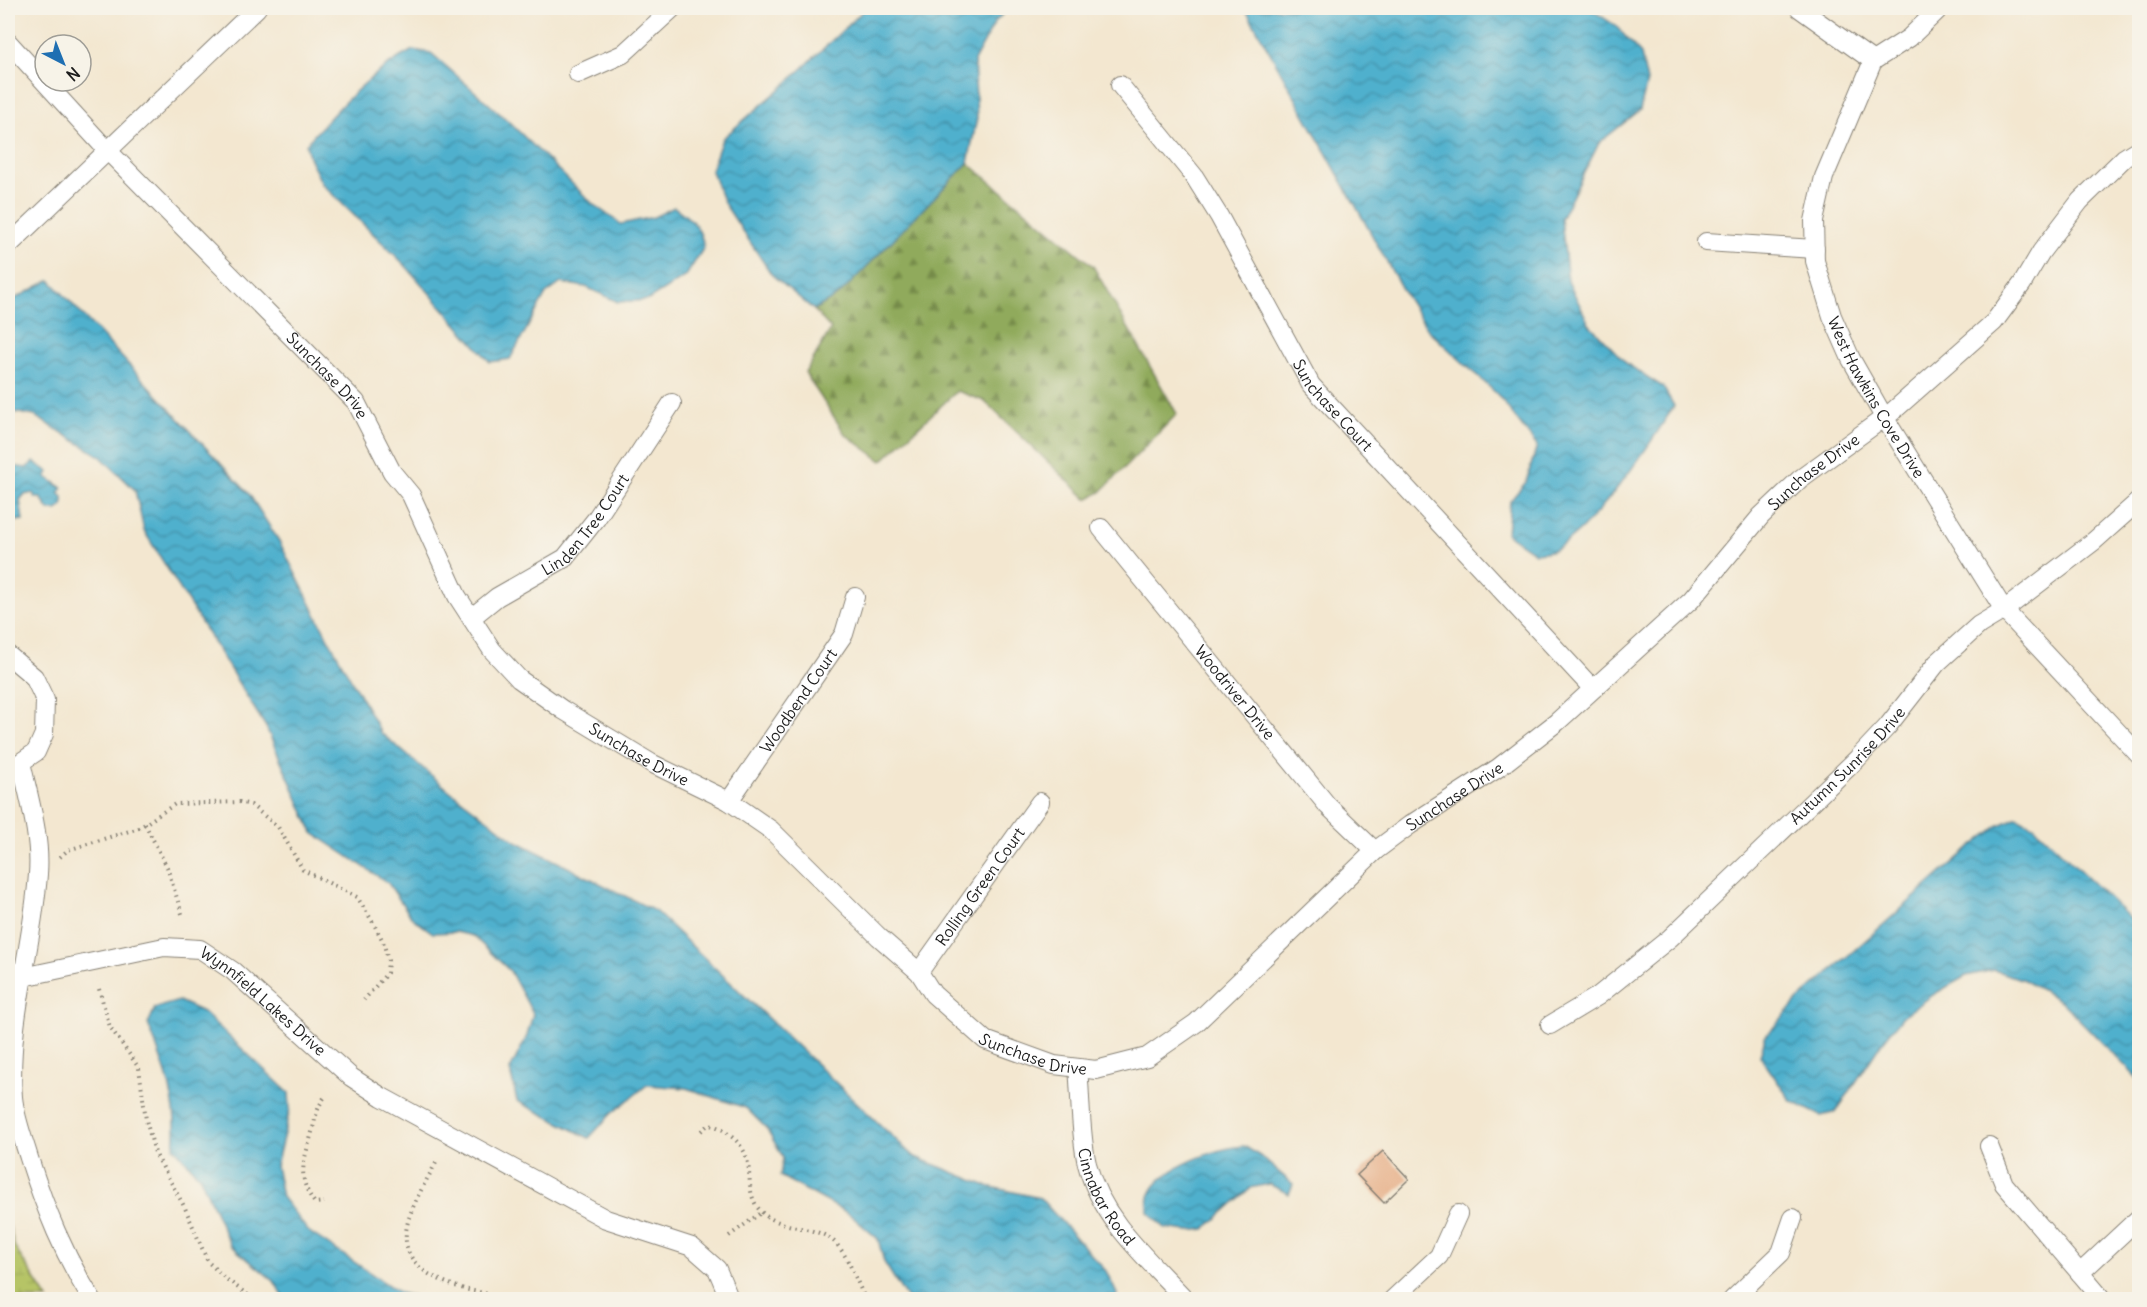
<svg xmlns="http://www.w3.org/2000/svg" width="2147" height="1307" viewBox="0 0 2147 1307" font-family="Delius,sans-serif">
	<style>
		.forest { fill: url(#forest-firs); stroke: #56633c; stroke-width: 1.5 }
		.wetland { fill: url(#wetland-marsh); stroke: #697041; stroke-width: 1.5 }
		.water { fill: url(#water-waves); stroke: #366674; stroke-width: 1.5 }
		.building { fill: #e6ad85 }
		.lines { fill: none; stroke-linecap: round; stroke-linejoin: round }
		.minor-casing { stroke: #888276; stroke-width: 20 }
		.path { stroke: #888276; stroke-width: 4; stroke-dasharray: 1.5 4.5; stroke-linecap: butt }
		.minor { stroke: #fff; stroke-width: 18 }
		.labels { text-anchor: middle; stroke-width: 5; stroke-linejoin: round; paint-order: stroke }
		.street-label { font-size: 16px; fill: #1c1c1c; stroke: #f7f3e8 }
	</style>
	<defs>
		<pattern id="forest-firs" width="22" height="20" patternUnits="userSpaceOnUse" patternTransform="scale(1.5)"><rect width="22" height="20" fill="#90aa5b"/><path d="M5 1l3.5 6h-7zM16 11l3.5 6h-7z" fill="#758a4a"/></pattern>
		<pattern id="wetland-marsh" width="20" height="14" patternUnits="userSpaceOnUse" patternTransform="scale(1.5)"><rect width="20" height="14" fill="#b6c466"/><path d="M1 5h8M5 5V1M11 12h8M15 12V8" fill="none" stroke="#9ca858"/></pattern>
		<pattern id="water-waves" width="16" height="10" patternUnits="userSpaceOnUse" patternTransform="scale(1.5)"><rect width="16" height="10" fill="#4fb0cd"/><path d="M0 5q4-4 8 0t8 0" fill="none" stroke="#418ea6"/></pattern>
	</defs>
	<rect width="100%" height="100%" fill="#f7f3e8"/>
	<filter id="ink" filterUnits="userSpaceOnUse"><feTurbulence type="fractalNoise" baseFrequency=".0167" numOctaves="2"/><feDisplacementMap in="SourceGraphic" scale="12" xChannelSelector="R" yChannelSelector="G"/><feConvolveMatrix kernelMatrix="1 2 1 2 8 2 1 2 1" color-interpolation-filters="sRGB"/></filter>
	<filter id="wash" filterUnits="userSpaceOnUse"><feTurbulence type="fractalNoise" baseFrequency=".008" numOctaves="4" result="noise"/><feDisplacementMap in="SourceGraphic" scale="24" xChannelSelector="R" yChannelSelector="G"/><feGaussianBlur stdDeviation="1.35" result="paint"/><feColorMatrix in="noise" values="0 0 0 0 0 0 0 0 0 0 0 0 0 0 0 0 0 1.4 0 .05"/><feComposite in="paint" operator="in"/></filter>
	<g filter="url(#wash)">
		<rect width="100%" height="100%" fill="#f3e7d0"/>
		<polygon class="forest" points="968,163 1093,266 1177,414 1101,492 1087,499 984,401 957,391 882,461 845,434 805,373 831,329 814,310 840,294"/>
		<polygon class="wetland" points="8,1221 15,1248 48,1299 8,1299"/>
		<g class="water">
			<polygon points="866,8 1008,8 995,22 974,61 977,118 968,163 840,294 814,310 772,275 724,203 711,170 722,139 787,83"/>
			<path d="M1245,8h344l27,18 25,28 6,28 -7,28 -41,33 -38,76 7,62 21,43 38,40 36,23 11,19c-23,37 -83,127 -121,144 -5,2 -13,2 -18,3l-28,-19 3,-33 16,-19 11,-36 -40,-52 -69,-64 -22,-34z"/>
			<path d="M413,50l18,3 76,67 87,85 27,19 33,-7 20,-10c18,13 26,18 30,40l-18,29 -38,24 -30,2 -32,-15 -25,-4 -15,11 -36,65 -20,3 -86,-98 -82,-80 -13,-27 -3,-13c32,-36 64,-72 107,-94z"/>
			<polygon points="50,280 249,494 279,541 329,640 381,733 450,791 516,841 655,911 913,1156 987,1186 1040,1198 1106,1271 1117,1294 1116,1299 907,1299 884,1262 878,1239 848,1213 780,1176 783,1158 767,1129 746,1108 686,1088 647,1085 611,1114 589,1138 517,1101 510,1070 527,1036 533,1014 510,971 473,936 456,932 433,933 412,918 388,883 313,833 266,727 144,531 135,490 100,456 35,416 8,411 8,307 14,299"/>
			<polygon points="34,462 49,472 46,477 63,488 59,493 63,497 63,506 57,510 49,510 41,498 36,498 33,493 24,495 20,500 23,520 8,522 8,475 13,466 26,468"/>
			<polygon points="2017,817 2034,826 2139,927 2139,1080 2061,1001 2024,980 1994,970 1966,976 1936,993 1903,1016 1881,1044 1836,1112 1821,1116 1791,1101 1760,1056 1765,1037 1798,1000 1970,848 1998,826"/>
			<path d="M179,1001l24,11 86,81 1,16 -14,57 6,31 26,34 92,62 24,6h-139l-11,-18 -44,-36 -30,-68 -26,-30c6,-43 -11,-84 -26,-123l7,-16z"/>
			<path d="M1244,1146l16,10 33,28 -4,10 -20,-10 -19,4 -45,41 -18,2 -22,-3 -17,-16c0,-5 0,-14 2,-18 12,-27 67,-46 94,-48z"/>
		</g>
		<g id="blocks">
			<polygon class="building" points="1383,1151 1409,1179 1384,1203 1357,1175"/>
		</g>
	</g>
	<g filter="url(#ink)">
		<use href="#blocks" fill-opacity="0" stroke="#888276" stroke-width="1.5"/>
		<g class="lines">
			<defs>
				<g id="minor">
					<polyline points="1799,8 1873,61"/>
					<path id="s1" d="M1940,8l-31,30 -36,23 -49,116 -10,44 1,40 17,55 19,43 33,58 120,193 136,146"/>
					<path id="s2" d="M8,42l98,107 250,253 36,70 19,23 46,101 35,54 27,29 44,31 88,53 78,38 42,29 108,107 40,35 14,22 52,46 69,25 42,5 51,-13 49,-34 179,-172 35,-26 88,-57 59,-46 134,-122 70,-84 39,-37 92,-67 102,-90 28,-38 19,-32 39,-51 44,-43 16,-10"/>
					<polyline points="578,74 623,54 673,8"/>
					<path id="s3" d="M1120,85l74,91 25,40 92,169 282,304"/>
					<polyline points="1706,242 1815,249"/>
					<polyline points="8,246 257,8"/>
					<path id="s4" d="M1101,528l227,278 47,45"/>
					<path id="s5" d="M471,618l26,-21 68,-39 31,-39 76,-116"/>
					<path d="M8,655l26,22 11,23 -1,34 -8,18 -15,10c8,37 20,75 17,112 -5,74 -31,148 -25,223 2,21 10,41 16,61 17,53 34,95 63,142"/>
					<path id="s6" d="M729,801l115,-167 11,-37"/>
					<polyline points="8,971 23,977 8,983"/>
					<path id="s7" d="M919,972l121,-170"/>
					<path id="s8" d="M23,977l141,-30 36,2 33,22 118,106 31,20 224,122 86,28 25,22 13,31"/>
					<path id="s9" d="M1550,1025l48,-29 72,-58 187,-179 30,-32 50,-64 42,-38 25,-15 90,-69 46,-41"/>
					<path id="s10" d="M1078,1068c3,31 2,66 9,96 15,57 61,95 99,136"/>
					<polyline points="1989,1146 2004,1184 2103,1300"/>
					<polyline points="2080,1273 2140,1217"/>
					<polyline points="1392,1300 1439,1256 1458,1214"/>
					<polyline points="1732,1300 1781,1253 1793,1218"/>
				</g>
			</defs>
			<use href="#minor" class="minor-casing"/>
			<g class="path">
				<polyline points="145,824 167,867 183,917"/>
				<polyline points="60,857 68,850 139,828 175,804 239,802 251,805 278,827 303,870 357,897 371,919 383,941 388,960 387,973 364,1000"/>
				<polyline points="99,989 110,1027 139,1068 146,1120 155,1153 185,1208 208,1262 226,1279 255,1300"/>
				<path d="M324,1098c-7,10 -8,18 -11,30 -7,30 -19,47 2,75l9,-1"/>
				<path d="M701,1131l7,-6c11,1 17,6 24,12 26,21 11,45 24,68 15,25 54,19 75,34 17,13 25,43 35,61"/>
				<path d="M436,1163c-32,57 -57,99 25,125 15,5 26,3 40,12"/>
				<polyline points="729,1236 762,1212"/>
			</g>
			<use href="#minor" class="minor"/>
		</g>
	</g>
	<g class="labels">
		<g class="street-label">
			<text dy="6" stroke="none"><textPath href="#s2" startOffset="462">Sunchase Drive</textPath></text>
			<text dy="6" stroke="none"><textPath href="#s1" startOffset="447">West Hawkins Cove Drive</textPath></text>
			<text dy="6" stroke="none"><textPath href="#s3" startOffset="386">Sunchase Court</textPath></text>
			<text dy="6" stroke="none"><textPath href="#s2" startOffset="2478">Sunchase Drive</textPath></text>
			<text dy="6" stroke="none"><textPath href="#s5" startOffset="150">Linden Tree Court</textPath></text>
			<text dy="6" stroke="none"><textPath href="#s4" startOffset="212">Woodriver Drive</textPath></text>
			<text dy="6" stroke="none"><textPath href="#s6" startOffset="122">Woodbend Court</textPath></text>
			<text dy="6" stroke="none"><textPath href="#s2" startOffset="966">Sunchase Drive</textPath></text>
			<text dy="6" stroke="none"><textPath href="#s9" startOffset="396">Autumn Sunrise Drive</textPath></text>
			<text dy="6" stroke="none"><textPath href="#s2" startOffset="1992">Sunchase Drive</textPath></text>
			<text dy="6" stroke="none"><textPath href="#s7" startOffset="105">Rolling Green Court</textPath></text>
			<text dy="6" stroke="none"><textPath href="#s8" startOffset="262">Wynnfield Lakes Drive</textPath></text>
			<text dy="6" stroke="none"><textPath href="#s2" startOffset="1470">Sunchase Drive</textPath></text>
			<text dy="6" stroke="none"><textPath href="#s10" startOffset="134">Cinnabar Road</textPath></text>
		</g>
	</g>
	<rect width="2147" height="1307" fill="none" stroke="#f7f3e8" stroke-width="30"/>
	<g transform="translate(63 63) rotate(138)"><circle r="28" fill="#f7f3e8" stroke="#9f9d96" stroke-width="1.5"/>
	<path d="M0-4.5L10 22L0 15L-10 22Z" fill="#1f6fb2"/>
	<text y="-9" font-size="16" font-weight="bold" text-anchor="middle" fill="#1c1c1c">N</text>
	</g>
</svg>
